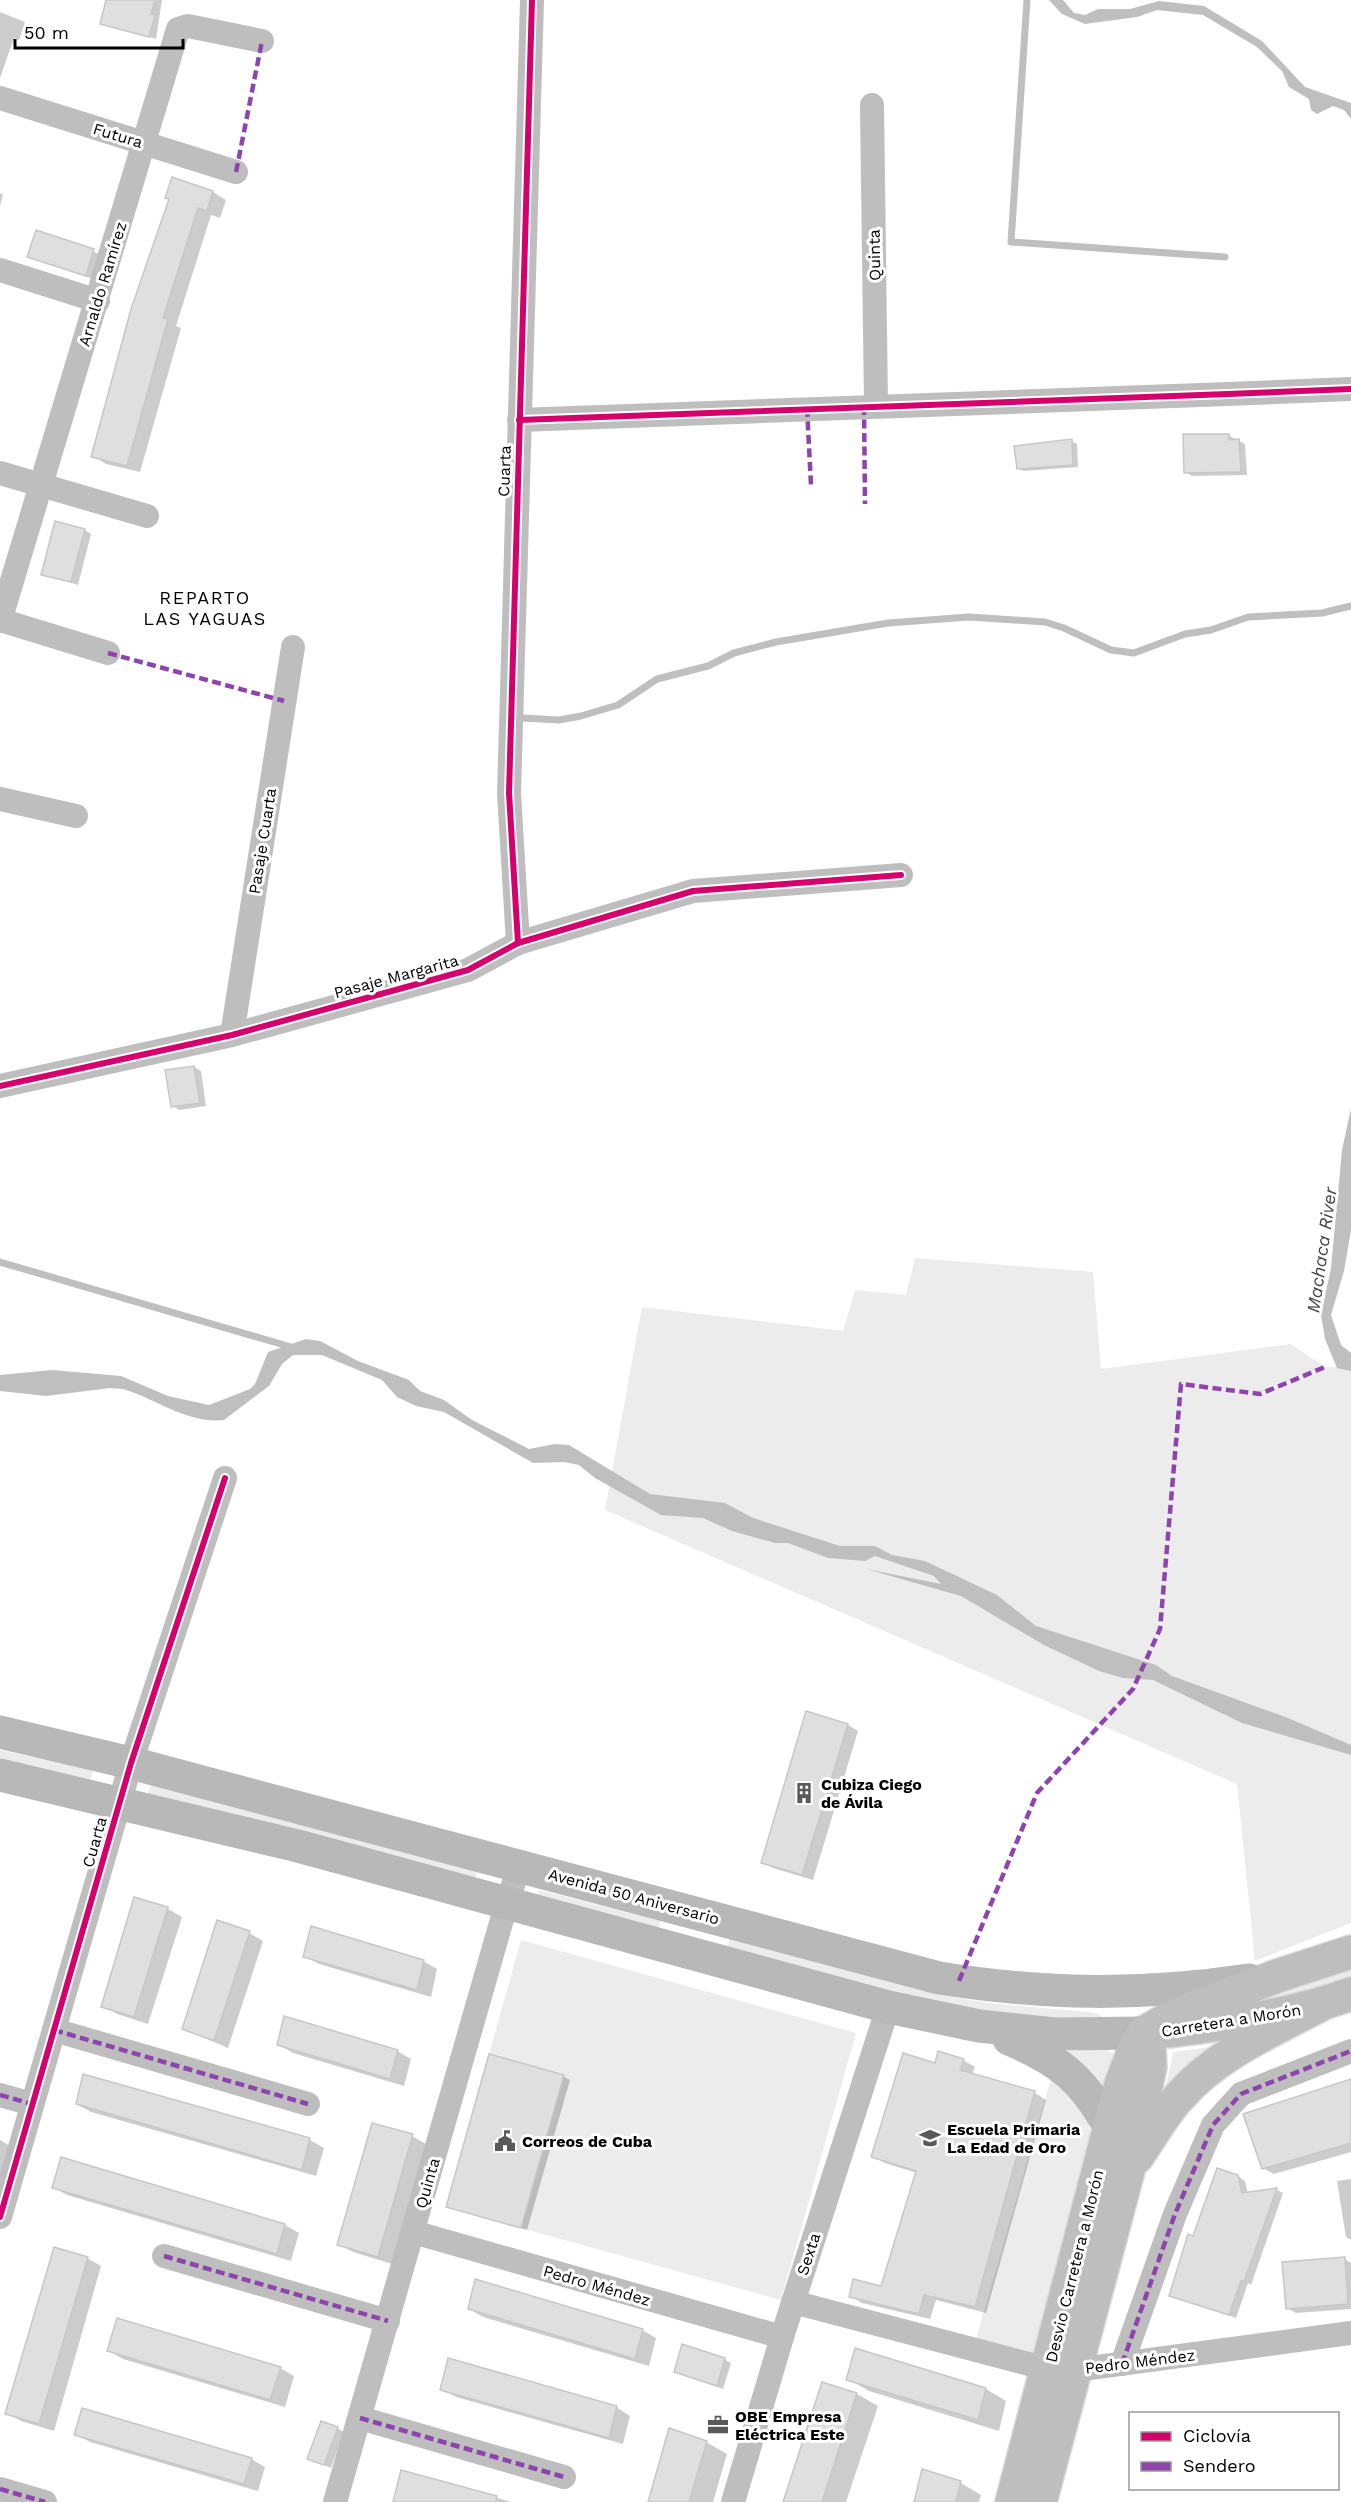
<svg xmlns="http://www.w3.org/2000/svg" width="1351" height="2502" viewBox="0 0 1351 2502" font-family="'Work Sans',sans-serif">
	<style>
		.green { fill: #ececec }
		.water { fill: #bfbfbf }
		.shadow { fill: #0003 }
		.lines { fill: none; stroke-linecap: round; stroke-linejoin: round }
		.stream { stroke: #bfbfbf; stroke-width: 7 }
		.building { fill: #dfdfdf; stroke: #c7c7c7; stroke-width: 1.5 }
		.primary-casing { stroke: #dbdbdb; stroke-width: 36 }
		.street { stroke: #bebebe; stroke-width: 24 }
		.secondary { stroke: #b8b8b8; stroke-width: 33 }
		.primary { stroke: #bebebe; stroke-width: 33 }
		.quiet { stroke: #8e44ad; stroke-width: 4.5; stroke-dasharray: 9 4.5; stroke-linecap: butt }
		.cycleway-casing { stroke: #fff; stroke-width: 10 }
		.cycleway { stroke: #d6006c; stroke-width: 6 }
		.labels { text-anchor: middle; stroke-width: 6; stroke-linejoin: round; paint-order: stroke }
		.street-label { font-size: 16px; fill: #000; stroke: #fff }
		.poi-label { font-size: 16px; font-weight: bold; fill: #000; stroke: #fff; text-anchor: start }
		.neighbourhood-label { font-size: 18px; letter-spacing: 1.5px; fill: #000; stroke: #fff }
		.water-label { font-size: 18px; font-style: italic; fill: #444; stroke: #fff }
	</style>
	<rect width="100%" height="100%" fill="#fff"/>
	<g class="green">
		<polygon points="915,1258 1093,1272 1101,1369 1291,1344 1325,1367 1351,1367 1351,1923 1255,1961 1237,1784 605,1510 642,1307 843,1331 855,1290 906,1295"/>
		<polygon points="0,1750 93,1770 91,1780 0,1761"/>
		<polygon points="152,1784 478,1868 475,1879 147,1795"/>
		<polygon points="539,1890 660,1921 658,1931 536,1900"/>
		<polygon points="730,1939 940,1995 989,2003 1088,2012 1098,2014 1111,2024 938,2008 727,1947"/>
		<polygon points="521,1940 856,2033 781,2300 521,2228 563,2075 489,2054"/>
		<polygon points="1351,1968 1351,1976 1268,2003 1240,2005"/>
		<polygon points="1225,2045 1165,2090 1173,2052"/>
		<polygon points="1106,2049 1114,2055 1114,2061 1104,2090 1092,2072 1065,2051"/>
		<path d="M1051,2079c33,18 40,39 41,75l-58,201 -58,-16z"/>
	</g>
	<g class="water">
		<polygon points="1049,0 1063,0 1074,13 1085,15 1098,9 1130,9 1159,1 1204,6 1262,41 1305,87 1351,103 1351,119 1344,110 1333,106 1317,114 1311,110 1309,99 1289,87 1282,71 1257,47 1203,15 1157,10 1137,17 1085,24 1062,14"/>
		<polygon points="1351,1108 1351,1230 1344,1271 1331,1315 1341,1345 1351,1353 1351,1371 1337,1368 1325,1339 1321,1315 1331,1268 1342,1150"/>
		<path d="M306,1339l14,2 38,20 51,19 11,11 24,9 28,20 57,29 26,-5 14,1 81,49 75,9 28,15 87,28h35l17,9 33,6 72,34 39,31 120,39 16,11 116,42 63,27v10l-109,-32 -89,-43 -30,-2 -24,-7 -55,-26 -83,-49 -95,-27 75,15 -7,-8 -59,-20 -10,5 -37,-3 -40,-15h-13l-43,-12 -29,-13 -42,-3 -66,-37 -16,-13 -15,-3 -31,1 -89,-51 -28,-6 -19,-9 -15,-17 -60,-25h-29l-11,9 -13,22 -45,34c-37,4 -67,-21 -101,-31l-13,-1 -64,8 -46,-5v-16l52,-5 69,6 47,20 41,9 41,-16 5,-5 13,-32z"/>
	</g>
	<g class="shadow">
		<polygon points="111,0 162,0 156,39 102,23"/>
		<polygon points="0,12 25,22 19,40 14,38 0,78"/>
		<polygon points="173,179 213,192 226,200 220,218 211,215 176,326 181,328 140,472 106,464 93,456 171,199"/>
		<polygon points="0,193 3,195 0,206"/>
		<polygon points="37,232 100,254 93,279 29,257"/>
		<polygon points="1228,435 1245,444 1247,475 1192,476 1186,472"/>
		<polygon points="1071,441 1077,444 1078,467 1024,471 1018,468"/>
		<polygon points="85,530 91,534 78,585 43,574"/>
		<polygon points="194,1067 201,1071 206,1106 179,1110 173,1106"/>
		<polygon points="807,1713 848,1725 858,1731 813,1880 773,1868 762,1862"/>
		<polygon points="135,1899 168,1909 182,1917 148,2024 117,2014 103,2006"/>
		<polygon points="218,1922 249,1933 263,1941 228,2048 184,2029"/>
		<polygon points="305,1956 423,1961 437,1969 431,1997 319,1964"/>
		<polygon points="279,2045 397,2051 411,2059 404,2086 293,2053"/>
		<polygon points="963,2060 975,2067 972,2075 1035,2093 1046,2100 986,2313 936,2300 930,2319 862,2303 851,2296 882,2288 917,2173 885,2163 873,2156 936,2064"/>
		<polygon points="85,2076 310,2140 324,2148 316,2176 91,2112 77,2104"/>
		<polygon points="563,2076 570,2080 527,2230 447,2206"/>
		<polygon points="1351,2081 1351,2152 1274,2174 1263,2168"/>
		<polygon points="412,2136 426,2144 392,2264 353,2252 339,2244"/>
		<polygon points="0,2140 10,2146 0,2175"/>
		<polygon points="1238,2176 1245,2181 1248,2194 1277,2190 1283,2193 1251,2285 1248,2283 1236,2318 1171,2295 1194,2238"/>
		<polygon points="1351,2179 1351,2240 1346,2237 1337,2181"/>
		<polygon points="53,2187 285,2225 299,2233 291,2261 67,2195"/>
		<polygon points="87,2258 101,2266 54,2431 21,2421 7,2413"/>
		<polygon points="1345,2259 1351,2263 1351,2309 1296,2313 1287,2308"/>
		<polygon points="469,2309 642,2330 656,2338 649,2366 483,2317"/>
		<polygon points="856,2350 986,2389 1006,2401 999,2431 869,2391 848,2379"/>
		<polygon points="109,2351 280,2368 294,2376 285,2407 123,2359"/>
		<polygon points="724,2359 731,2363 723,2389 675,2372"/>
		<polygon points="823,2383 857,2394 878,2406 846,2502 784,2502"/>
		<polygon points="442,2389 616,2407 630,2416 623,2444 456,2397"/>
		<polygon points="337,2428 344,2432 331,2468 309,2459"/>
		<polygon points="76,2434 251,2459 265,2467 258,2491 90,2442"/>
		<polygon points="706,2442 727,2454 713,2502 649,2502"/>
		<polygon points="923,2471 961,2483 981,2495 979,2502 915,2502"/>
		<polygon points="402,2472 512,2502 396,2502"/>
	</g>
	<g class="lines">
		<g class="stream">
			<polyline points="1027,0 1011,242 1225,257"/>
			<polyline points="522,718 559,720 581,716 618,705 657,679 708,666 734,653 776,642 888,623 969,617 1045,622 1064,628 1111,650 1134,653 1185,634 1211,630 1248,617 1322,613 1351,606"/>
			<polyline points="0,1262 291,1347"/>
		</g>
	</g>
	<g class="building">
		<polygon points="106,0 155,0 151,14 155,15 149,37 100,24"/>
		<polygon points="172,177 213,191 207,211 198,208 163,318 168,319 127,466 91,457 131,309 169,199 165,198"/>
		<polygon points="36,230 94,249 86,276 27,257"/>
		<polygon points="1183,434 1229,434 1229,440 1239,439 1241,472 1184,473"/>
		<polygon points="1072,439 1073,465 1017,469 1014,446"/>
		<polygon points="55,521 85,529 71,582 41,575"/>
		<polygon points="194,1066 200,1103 171,1107 165,1070"/>
		<polygon points="806,1711 848,1724 802,1875 761,1863"/>
		<polygon points="134,1897 168,1907 134,2017 101,2007"/>
		<polygon points="217,1920 250,1931 214,2041 182,2029"/>
		<polygon points="311,1926 424,1960 417,1990 303,1957"/>
		<polygon points="284,2016 398,2050 390,2079 277,2045"/>
		<polygon points="938,2051 964,2059 960,2070 1035,2091 975,2307 924,2295 919,2314 849,2297 853,2279 881,2286 916,2171 871,2157 903,2053 935,2063"/>
		<polygon points="489,2054 564,2075 521,2228 446,2207"/>
		<polygon points="83,2074 310,2138 302,2170 76,2104"/>
		<polygon points="1351,2079 1351,2143 1262,2169 1243,2114"/>
		<polygon points="372,2123 413,2134 378,2257 337,2245"/>
		<polygon points="61,2157 285,2224 277,2254 52,2188"/>
		<polygon points="1217,2168 1238,2175 1242,2193 1277,2188 1244,2282 1241,2281 1229,2315 1169,2296 1188,2234 1193,2236"/>
		<polygon points="54,2247 88,2257 39,2424 5,2414"/>
		<polygon points="1345,2257 1348,2304 1286,2309 1282,2262"/>
		<polygon points="475,2279 643,2329 635,2359 468,2309"/>
		<polygon points="117,2318 281,2367 270,2400 107,2351"/>
		<polygon points="682,2344 725,2358 717,2386 674,2372"/>
		<polygon points="855,2348 986,2388 978,2420 846,2380"/>
		<polygon points="448,2358 617,2406 609,2438 440,2390"/>
		<polygon points="822,2382 857,2393 822,2502 783,2502"/>
		<polygon points="82,2408 252,2458 244,2484 74,2435"/>
		<polygon points="321,2421 338,2427 324,2465 307,2459"/>
		<polygon points="669,2428 707,2441 689,2502 648,2502"/>
		<polygon points="922,2469 961,2481 956,2502 914,2502"/>
		<polygon points="401,2470 497,2496 496,2502 393,2502"/>
	</g>
	<g class="lines">
		<defs>
			<g id="primary">
				<path d="M1170,2031c62,-8 123,-16 181,-37"/>
				<path d="M1137,2157c14,-20 26,-43 43,-61 37,-42 91,-65 140,-91"/>
				<polyline points="1012,2502 1121,2084 1137,2043 1144,2033 1161,2023 1179,2014 1277,1976 1351,1952"/>
				<polyline points="1040,2502 1128,2171 1150,2067 1149,2045 1144,2033"/>
			</g>
		</defs>
		<use href="#primary" class="primary-casing"/>
		<g class="street">
			<polyline points="0,98 236,172"/>
			<polyline points="872,105 876,405"/>
			<polyline points="0,270 98,301"/>
			<path d="M519,420c278,-12 555,-19 832,-31"/>
			<polyline points="0,473 147,516"/>
			<polyline points="0,620 108,653"/>
			<polyline points="0,621 178,29 188,26 262,41"/>
			<polyline points="0,799 76,816"/>
			<polyline points="518,943 509,793 532,0"/>
			<polyline points="232,1035 293,647"/>
			<polyline points="0,1086 232,1035 468,970 518,943 693,891 901,875"/>
			<polyline points="54,2030 308,2104"/>
			<polyline points="0,2095 32,2104"/>
			<polyline points="0,2217 131,1763 225,1478"/>
			<polyline points="413,2232 782,2337"/>
			<polyline points="164,2256 388,2321"/>
			<polyline points="793,2302 1048,2369 1075,2370 1351,2333"/>
			<polyline points="1122,2364 1175,2214 1213,2125 1241,2094 1351,2051"/>
			<polyline points="360,2418 564,2477"/>
			<polyline points="0,2489 45,2502"/>
			<polyline points="335,2502 507,1902 520,1865"/>
			<polyline points="733,2502 782,2337 888,2007"/>
		</g>
		<g class="secondary">
			<path d="M0,1732l131,31 808,215c108,17 201,18 310,2"/>
			<polyline points="0,1775 298,1846 888,2007 979,2026 1055,2034 1144,2033"/>
			<path d="M1009,2039c50,21 73,39 100,87"/>
		</g>
		<use href="#primary" class="primary"/>
		<g class="quiet">
			<polyline points="236,172 262,41"/>
			<polyline points="864,406 865,504"/>
			<polyline points="807,408 811,485"/>
			<polyline points="108,653 284,701"/>
			<polyline points="959,1981 1037,1793 1133,1689 1160,1629 1181,1384 1260,1394 1325,1367"/>
			<polyline points="54,2030 308,2104"/>
			<polyline points="0,2095 32,2104"/>
			<polyline points="164,2256 388,2321"/>
			<polyline points="1122,2364 1175,2214 1213,2125 1241,2094 1351,2051"/>
			<polyline points="360,2418 564,2477"/>
			<polyline points="0,2489 45,2502"/>
		</g>
		<defs>
			<g id="cycleway">
				<path d="M519,420c278,-12 555,-19 832,-31"/>
				<polyline points="518,943 509,793 532,0"/>
				<polyline points="0,1086 232,1035 468,970 518,943 693,891 901,875"/>
				<polyline points="0,2217 131,1763 225,1478"/>
			</g>
		</defs>
		<use href="#cycleway" class="cycleway-casing"/>
		<use href="#cycleway" class="cycleway"/>
	</g>
	<defs>
		<symbol id="building-bare" viewBox="-9 -9 18 18"><path d="M-4-6H4V6H1V3H-1V6H-4ZM-2.5-4.3h1.7v1.8h-1.7ZM.8-4.3h1.7v1.8H.8ZM-2.5-1h1.7V.8h-1.7ZM.8-1h1.7V.8H.8Z" fill="#595959" stroke="#fff" stroke-width="2.5" paint-order="stroke"/></symbol>
		<symbol id="school-bare" viewBox="-9 -9 18 18"><path d="M0-5L7-2L0 1L-7-2ZM-4 1L0 2.5L4 1V4Q0 6-4 4Z" fill="#595959" stroke="#fff" stroke-width="2.5" paint-order="stroke"/></symbol>
		<symbol id="civic-bare" viewBox="-9 -9 18 18"><path d="M-.6-6.5H3V-4.5H.6V-3L4-1V1h2V6H-6V1h2V-1L-.6-3ZM-1.2 2.5V6h2.4V2.5Z" fill="#595959" stroke="#fff" stroke-width="2.5" paint-order="stroke"/></symbol>
		<symbol id="office-bare" viewBox="-9 -9 18 18"><path d="M-6-3h4V-5.5h4V-3h4V5H-6ZM-1-4.5V-3h2v-1.5ZM-6 0V1H6V0Z" fill="#595959" stroke="#fff" stroke-width="2.5" paint-order="stroke"/></symbol>
	</defs>
	<g fill-rule="evenodd">
		<use href="#building-bare" x="789" y="1778" width="30" height="30"/>
		<use href="#school-bare" x="915" y="2123" width="30" height="30"/>
		<use href="#civic-bare" x="490" y="2126" width="30" height="30"/>
		<use href="#office-bare" x="703" y="2410" width="30" height="30"/>
	</g>
	<g class="labels">
		<g class="street-label">
			<text transform="translate(118 135) rotate(17)" y="6">Futura</text>
			<text transform="translate(874 255) rotate(-91)" y="6">Quinta</text>
			<text transform="translate(102 284) rotate(-73)" y="6">Arnaldo Ramírez</text>
			<text transform="translate(504 471) rotate(-88)" y="6">Cuarta</text>
			<text transform="translate(262 841) rotate(-81)" y="6">Pasaje Cuarta</text>
			<text transform="translate(396 976) rotate(-15)" y="6">Pasaje Margarita</text>
			<text transform="translate(94 1842) rotate(-74)" y="6">Cuarta</text>
			<text transform="translate(634 1896) rotate(15)" y="6">Avenida 50 Aniversario</text>
			<text transform="translate(1231 2020) rotate(-9)" y="6">Carretera a Morón</text>
			<text transform="translate(427 2183) rotate(-74)" y="6">Quinta</text>
			<text transform="translate(808 2254) rotate(-72)" y="6">Sexta</text>
			<text transform="translate(1074 2266) rotate(-76)" y="6">Desvio Carretera a Morón</text>
			<text transform="translate(597 2285) rotate(16)" y="6">Pedro Méndez</text>
			<text transform="translate(1140 2361) rotate(-7)" y="6">Pedro Méndez</text>
		</g>
		<g class="poi-label">
			<text x="821" y="1790">Cubiza Ciego<tspan x="821" dy="18">de Ávila</tspan></text>
			<text x="947" y="2135">Escuela Primaria<tspan x="947" dy="18">La Edad de Oro</tspan></text>
			<text x="522" y="2147">Correos de Cuba</text>
			<text x="735" y="2422">OBE Empresa<tspan x="735" dy="18">Eléctrica Este</tspan></text>
		</g>
		<g class="neighbourhood-label">
			<text x="205" y="604">REPARTO<tspan x="205" dy="21">LAS YAGUAS</tspan></text>
		</g>
		<g class="water-label">
			<text transform="translate(1322 1250) rotate(-82)" y="6">Machaca River</text>
		</g>
	</g>
	<rect x="1129" y="2412" width="210" height="78" fill="#ffffff" stroke="#999999" stroke-width="1.5"/>
	<rect x="1141" y="2432" width="30" height="9" fill="#d6006c" stroke="#999999" stroke-width="1.5"/>
	<text x="1183" y="2442" font-size="18" fill="#000000">Ciclovía</text>
	<rect x="1141" y="2462" width="30" height="9" fill="#8e44ad" stroke="#999999" stroke-width="1.5"/>
	<text x="1183" y="2472" font-size="18" fill="#000000">Sendero</text>
	<path d="M15 39v9h168v-9" fill="none" stroke="#000000" stroke-width="3"/>
	<text x="24" y="39" font-size="18" fill="#000000" stroke="#ffffff" stroke-width="4.5" paint-order="stroke">50 m</text>
</svg>
